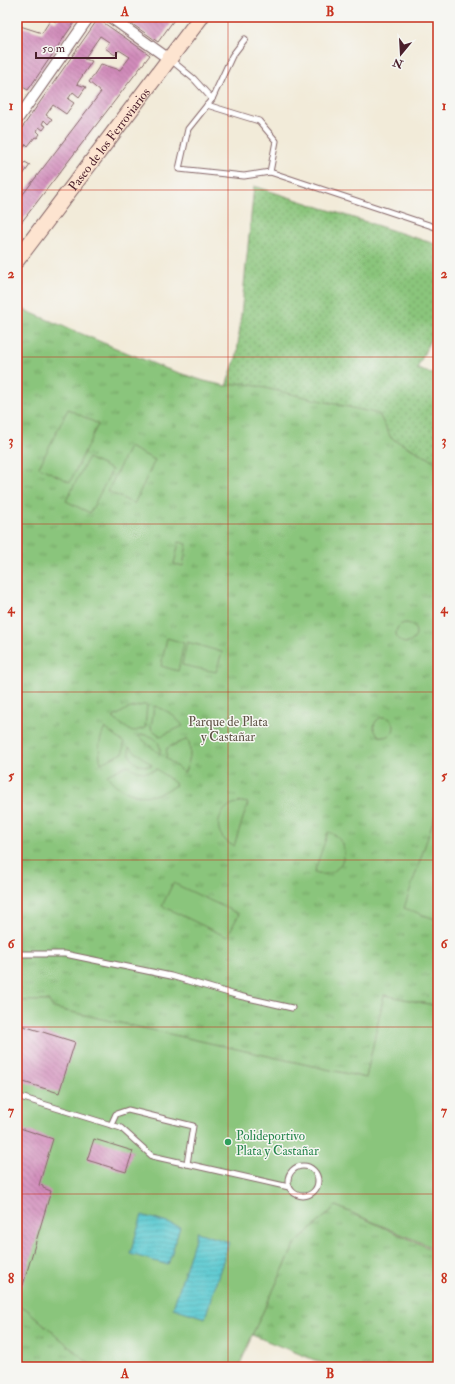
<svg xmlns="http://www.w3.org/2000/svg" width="455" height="1384" viewBox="0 0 455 1384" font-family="'IM FELL Double Pica',serif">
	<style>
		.grass { fill: url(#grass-dots); stroke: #6a7253 }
		.park { fill: url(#park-tufts); stroke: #6a7253 }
		.garden { fill: #8ac57b; stroke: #6a7253 }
		.water { fill: url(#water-rules); stroke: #54747e }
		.building { fill: url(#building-back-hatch) }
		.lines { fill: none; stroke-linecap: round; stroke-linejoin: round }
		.service-casing { stroke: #856668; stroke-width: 7 }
		.minor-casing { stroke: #856668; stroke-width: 12 }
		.secondary-casing { stroke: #856668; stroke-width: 17 }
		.service { stroke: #fff; stroke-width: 5 }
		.minor { stroke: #fff; stroke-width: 10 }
		.secondary { stroke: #fde4d0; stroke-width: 15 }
		.grid { fill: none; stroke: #c8321e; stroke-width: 1; stroke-opacity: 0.55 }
		.leisure-dot { fill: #2e9e5b; stroke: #f6f6f2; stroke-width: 1.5 }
		.labels { text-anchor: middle; stroke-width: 3; stroke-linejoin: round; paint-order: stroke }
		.street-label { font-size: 13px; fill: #4a1f2b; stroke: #f6f6f2 }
		.park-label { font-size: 13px; fill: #5d5143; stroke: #f6f6f2 }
		.leisure-label { font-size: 13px; fill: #27864d; stroke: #f6f6f2; text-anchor: start }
		.neatline { fill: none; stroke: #c8321e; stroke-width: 1.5 }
		.grid-label { font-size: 13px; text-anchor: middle; font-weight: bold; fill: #c8321e }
	</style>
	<defs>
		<pattern id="grass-dots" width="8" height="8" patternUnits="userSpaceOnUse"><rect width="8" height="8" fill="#8ac57b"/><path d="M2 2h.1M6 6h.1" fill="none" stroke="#739f65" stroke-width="1.8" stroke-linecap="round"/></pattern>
		<pattern id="park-tufts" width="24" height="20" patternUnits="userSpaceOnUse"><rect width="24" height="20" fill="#8ac57b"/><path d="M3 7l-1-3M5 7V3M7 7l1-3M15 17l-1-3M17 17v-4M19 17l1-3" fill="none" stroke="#739f65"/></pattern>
		<pattern id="water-rules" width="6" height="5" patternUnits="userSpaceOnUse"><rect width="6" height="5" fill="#5dcad1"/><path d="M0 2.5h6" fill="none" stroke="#52adb4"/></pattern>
		<pattern id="building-back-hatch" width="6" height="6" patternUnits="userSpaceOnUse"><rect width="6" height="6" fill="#d28cbb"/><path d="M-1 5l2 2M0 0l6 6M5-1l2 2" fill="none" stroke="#ac7298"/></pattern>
	</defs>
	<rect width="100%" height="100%" fill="#f6f6f2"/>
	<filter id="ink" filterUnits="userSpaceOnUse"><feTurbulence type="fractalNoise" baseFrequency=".025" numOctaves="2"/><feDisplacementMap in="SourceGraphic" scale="8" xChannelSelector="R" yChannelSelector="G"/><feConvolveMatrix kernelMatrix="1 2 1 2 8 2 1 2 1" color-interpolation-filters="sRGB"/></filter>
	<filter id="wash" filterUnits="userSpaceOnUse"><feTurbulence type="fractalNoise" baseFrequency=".012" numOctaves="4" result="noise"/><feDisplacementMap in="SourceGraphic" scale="16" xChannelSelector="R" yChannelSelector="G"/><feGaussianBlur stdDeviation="0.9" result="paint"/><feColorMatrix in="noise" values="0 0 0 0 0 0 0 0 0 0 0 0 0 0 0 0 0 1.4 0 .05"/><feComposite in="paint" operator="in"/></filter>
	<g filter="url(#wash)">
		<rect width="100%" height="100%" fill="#f2ebd9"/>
		<polygon class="grass" points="254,186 438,245 438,322 417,369 438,375 438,463 391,438 226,386 237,355"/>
		<g class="park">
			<polygon points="17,307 164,368 204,381 226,386 243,383 379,414 391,438 438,463 438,1006 384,995 366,1078 52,1008 49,1001 17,1001"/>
			<polygon points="336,1206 438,1252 438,1367 332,1367 252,1335 295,1244"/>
			<polygon points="17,1306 25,1308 93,1367 17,1367"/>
		</g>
		<g class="garden">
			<polygon points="68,409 98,424 70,482 39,467"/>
			<polygon points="129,447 155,460 134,504 108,491"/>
			<polygon points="88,458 112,470 90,513 66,501"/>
			<polygon points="179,542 187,544 183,566 174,564"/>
			<circle cx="406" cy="633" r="10"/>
			<polygon points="167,638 184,643 178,671 161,666"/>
			<polygon points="187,642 222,652 216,672 182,665"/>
			<polygon points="143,705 147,705 145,728 132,732 113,718 127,709"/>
			<path d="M154,706c12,3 21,10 29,20l-22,10 -10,-7z"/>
			<circle cx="384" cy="727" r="10"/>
			<path d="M105,728l19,15 -1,10 -22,10c-3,-12 -2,-24 4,-35z"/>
			<path d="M141,735c12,-1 21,7 19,19l-22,-18z"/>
			<path d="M188,739c4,11 2,23 -4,34l-18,-15 1,-10z"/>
			<path d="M129,747l23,18c-13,4 -24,-5 -23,-18z"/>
			<path d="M128,765c9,8 19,9 29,4l19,15c-21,19 -54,14 -69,-9z"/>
			<path d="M242,802l6,1 -14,43c-25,-11 -18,-42 8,-44z"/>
			<polygon points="438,807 438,920 404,908"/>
			<path d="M328,832c29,10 15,50 -14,41z"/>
			<polygon points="173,883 239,914 227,937 162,906"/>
			<polygon points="384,995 438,1006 438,1250 336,1206 295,1244 252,1335 239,1367 93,1367 25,1308 17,1306 17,1001 49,1001 53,1008 366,1078"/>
		</g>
		<g class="water">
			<polygon points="142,1215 180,1227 168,1265 130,1254"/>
			<polygon points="197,1232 229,1242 205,1318 173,1308"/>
		</g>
		<g id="blocks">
			<g class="building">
				<polygon points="59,17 78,17 28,90 19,85 17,89 17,73 23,65 17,62 17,25 42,33 51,19 56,22"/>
				<polygon points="122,17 151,17 156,21 158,17 176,17 158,42"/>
				<polygon points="98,19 150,55 17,228 17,202 101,92 89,82 101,64 120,70 130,57 119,50 115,55 105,48 109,42 100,36 84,59 92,61 77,84 86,87 79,97 73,92 68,99 74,103 66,114 53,105 46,115 52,119 48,124 44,120 42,124 46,126 43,130 39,127 37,131 40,134 37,138 35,137 28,146 26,144 17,156 19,158 17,160 17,135"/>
				<polygon points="25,162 30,165 17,183 17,164 21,167"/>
				<polygon points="17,1024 75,1042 59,1093 17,1080"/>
				<polygon points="17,1127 53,1139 39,1185 43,1186 43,1188 51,1191 23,1285 17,1284"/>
				<polygon points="94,1139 133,1151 126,1172 87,1160"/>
			</g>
		</g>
	</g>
	<g filter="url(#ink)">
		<use href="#blocks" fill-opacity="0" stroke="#856668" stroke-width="1"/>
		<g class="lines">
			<defs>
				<g id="service">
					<polyline points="171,60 194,79 212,99 232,56 245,39"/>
					<polyline points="212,99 188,129 179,169 244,176 270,172 438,228"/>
					<polyline points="207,105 259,121 276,141 270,172"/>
					<polyline points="17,953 20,954 65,954 171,976 239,996 292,1008"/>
					<polyline points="17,1096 121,1128 152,1156 289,1187"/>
					<polyline points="111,1125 116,1114 128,1110 193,1126 187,1164"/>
					<circle cx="303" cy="1181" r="15"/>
				</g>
				<g id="minor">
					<polyline points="110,17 169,59"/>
					<polyline points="17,120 89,17"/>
				</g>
				<g id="secondary">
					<path id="s1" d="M17,260l184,-243"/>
				</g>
			</defs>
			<use href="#service" class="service-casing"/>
			<use href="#minor" class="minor-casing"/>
			<use href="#secondary" class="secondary-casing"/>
			<use href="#service" class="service"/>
			<use href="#minor" class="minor"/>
			<use href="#secondary" class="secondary"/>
		</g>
	</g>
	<path class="grid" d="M228,17v1350M17,190h421M17,357h421M17,524h421M17,692h421M17,860h421M17,1027h421M17,1194h421"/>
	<circle class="leisure-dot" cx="228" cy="1142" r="4"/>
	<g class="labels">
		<g class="street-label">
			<text dy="5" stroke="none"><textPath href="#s1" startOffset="152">Paseo de los Ferroviarios</textPath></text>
		</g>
		<g class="park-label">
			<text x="228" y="726">Parque de Plata<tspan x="228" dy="15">y Castañar</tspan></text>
		</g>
		<g class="leisure-label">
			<text x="236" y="1140">Polideportivo<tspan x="236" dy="15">Plata y Castañar</tspan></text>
		</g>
	</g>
	<rect width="455" height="1384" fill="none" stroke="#f6f6f2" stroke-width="44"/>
	<g transform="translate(401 54) rotate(198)" stroke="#f6f6f2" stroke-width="3" paint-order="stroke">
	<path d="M0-3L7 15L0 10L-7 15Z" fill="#4a1f2b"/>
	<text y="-6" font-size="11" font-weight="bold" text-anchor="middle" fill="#4a1f2b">N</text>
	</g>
	<path d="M36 52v6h80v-6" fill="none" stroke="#4a1f2b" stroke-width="2"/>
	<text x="42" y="52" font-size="12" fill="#4a1f2b" stroke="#f6f6f2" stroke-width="3" paint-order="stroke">50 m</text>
	<rect x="22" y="22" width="411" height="1340" class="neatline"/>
	<g class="grid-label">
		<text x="125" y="16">A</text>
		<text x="330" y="16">B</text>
		<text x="11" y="110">1</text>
		<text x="444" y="110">1</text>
		<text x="11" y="278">2</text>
		<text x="444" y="278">2</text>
		<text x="11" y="445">3</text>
		<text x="444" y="445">3</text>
		<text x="11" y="613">4</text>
		<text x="444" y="613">4</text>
		<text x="11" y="780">5</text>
		<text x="444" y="780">5</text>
		<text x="11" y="948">6</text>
		<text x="444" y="948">6</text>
		<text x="11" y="1115">7</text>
		<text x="444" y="1115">7</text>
		<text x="11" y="1283">8</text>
		<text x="444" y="1283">8</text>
		<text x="125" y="1378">A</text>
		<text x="330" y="1378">B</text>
	</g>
</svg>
